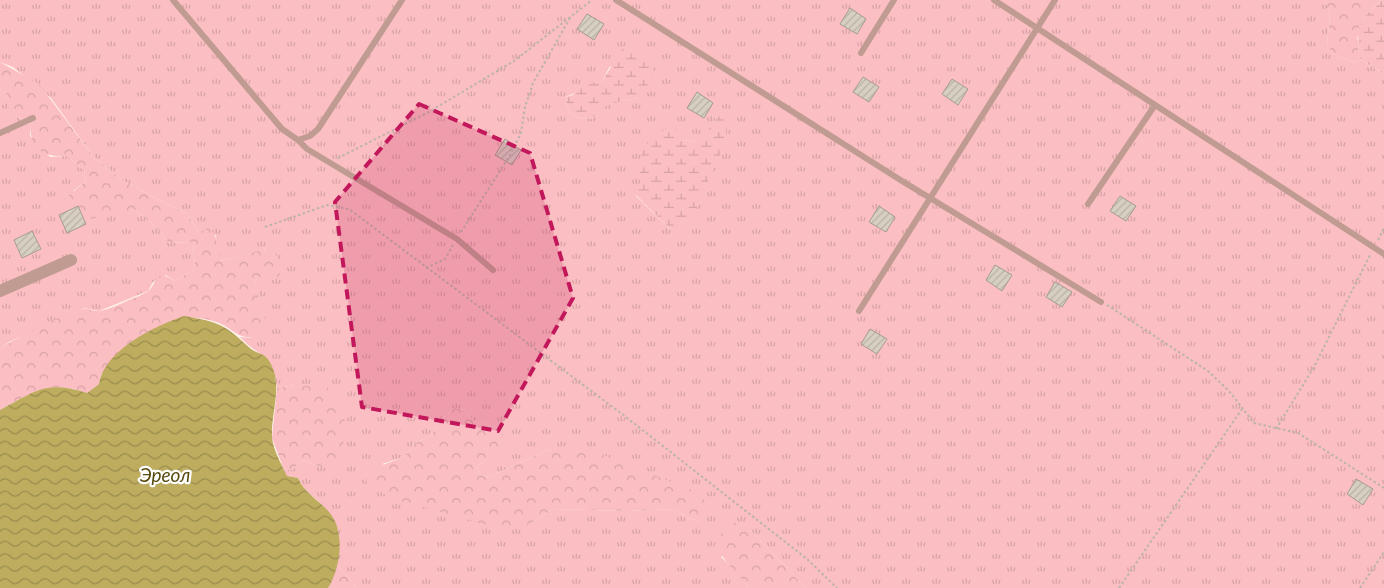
<svg xmlns="http://www.w3.org/2000/svg" width="1384" height="588" viewBox="0 0 1384 588" font-family="Lato,sans-serif">
	<style>
		.grass { fill: url(#grass-tufts); fill-rule: evenodd }
		.forest { fill: url(#forest-crowns) }
		.wetland { fill: url(#wetland-marsh) }
		.water { fill: url(#water-waves) }
		.building { fill: url(#building-hatch); stroke: #a59c91 }
		.lines { fill: none; stroke-linecap: round; stroke-linejoin: round }
		.path { stroke: #bcb3ac; stroke-width: 2; stroke-dasharray: 2.5 2.5; stroke-linecap: butt }
		.service { stroke: #bf9b91; stroke-width: 6 }
		.minor { stroke: #bf9b91; stroke-width: 12 }
		.marked { fill: #c2185b; fill-opacity: 0.2; stroke: #c2185b; stroke-width: 4; stroke-dasharray: 10 6; stroke-linejoin: round }
		.labels { text-anchor: middle; stroke-width: 4.5; stroke-linejoin: round; paint-order: stroke }
		.water-label { font-size: 19px; font-style: italic; fill: #564b0d; stroke: #fff }
	</style>
	<defs>
		<pattern id="grass-tufts" width="24" height="20" patternUnits="userSpaceOnUse" patternTransform="scale(1.25)"><rect width="24" height="20" fill="#fbbec2"/><path d="M3 7l-1-3M5 7V3M7 7l1-3M15 17l-1-3M17 17v-4M19 17l1-3" fill="none" stroke="#d7a3a6"/></pattern>
		<pattern id="forest-crowns" width="20" height="18" patternUnits="userSpaceOnUse" patternTransform="scale(1.25)"><rect width="20" height="18" fill="#fbbec2"/><path d="M2 6a3 3 0 1 1 6 0M12 15a3 3 0 1 1 6 0" fill="none" stroke="#d7a3a6"/></pattern>
		<pattern id="wetland-marsh" width="20" height="14" patternUnits="userSpaceOnUse" patternTransform="scale(1.25)"><rect width="20" height="14" fill="#fbbec2"/><path d="M1 5h8M5 5V1M11 12h8M15 12V8" fill="none" stroke="#d7a3a6"/></pattern>
		<pattern id="water-waves" width="16" height="10" patternUnits="userSpaceOnUse" patternTransform="scale(1.25)"><rect width="16" height="10" fill="#bead5f"/><path d="M0 5q4-4 8 0t8 0" fill="none" stroke="#9a8d4e"/></pattern>
		<pattern id="building-hatch" width="6" height="6" patternUnits="userSpaceOnUse" patternTransform="scale(1.25)"><rect width="6" height="6" fill="#d8cfc3"/><path d="M-1 1l2-2M0 6l6-6M5 7l2-2" fill="none" stroke="#b9b2a7"/></pattern>
	</defs>
	<rect width="100%" height="100%" fill="#fdf2ea"/>
	<g class="grass">
		<path d="M0,0h1325l5,15 -3,29 6,10 22,9 6,-3 23,14v514h-578l-56,-58 -29,27 20,19 7,12h-391l-20,-24c5,-25 1,-44 -18,-62 -9,-8 -16,-13 -21,-24l-12,-2 -2,-6 10,-1 7,-9 23,8 19,-15v-17l-48,-51 -18,3c-5,-37 -14,-27 -37,-51l11,1c7,-19 12,-36 4,-56l3,-5 8,-28 -44,12 -5,-10 -1,-16 -17,-2 -12,-19 -64,-33 -30,-25 -42,-58 -38,-31 -13,-5zM610,66l27,32 -29,6 -17,15c-17,0 -23,-5 -26,-22l36,-14zM717,116l-47,113 -34,-33 6,-16 40,-40 16,2 7,-4zM454,408l10,2 10,11 27,8 -14,30 -10,7 2,8 10,3 61,-28 150,72 -12,-3 -14,-9 -46,2 -75,-2 -21,14 -150,-59 22,-7 10,-13 17,-9 9,-14z"/>
		<polygon points="0,89 7,94 10,113 30,124 30,136 50,157 67,156 84,170 86,181 73,191 125,211 135,210 159,230 169,243 193,242 195,269 175,281 166,275 153,282 148,291 99,311 84,308 9,342 0,349"/>
	</g>
	<g class="forest">
		<polygon points="1325,0 1381,0 1364,17 1357,38 1359,43 1358,56 1361,60 1355,63 1333,54 1327,44 1330,15"/>
		<path d="M0,62l39,22 54,72 30,25 64,33 12,19 9,-5c11,4 8,22 14,33l39,-11 11,-1 6,9 2,16 -4,5 -18,-2 -3,5c7,17 0,26 13,40l-5,15c-29,4 -28,-10 -50,-16 -49,-15 -79,26 -112,54l-2,9 -12,9c-40,-13 -53,-1 -87,17v-61c10,-8 69,-38 82,-40 6,-1 12,3 18,2 10,-2 20,-7 29,-11 6,-2 12,-5 18,-8 12,-9 6,-25 28,-11l20,-12 -2,-27 -24,1 -10,-13 -24,-20 -56,11 -17,-7 -1,-12 25,-21 -2,-11 -17,-14c-25,1 -37,-6 -37,-33l-21,-10 -2,-19 -7,-5z"/>
		<polygon points="295,385 327,387 345,409 343,453 335,465 324,468 301,460 294,469 284,470 272,438 277,388"/>
		<polygon points="454,408 464,410 474,421 501,429 506,445 500,458 487,459 477,466 479,474 489,477 550,449 581,446 694,491 711,506 706,516 700,521 688,518 674,509 628,511 553,509 532,523 509,531 397,500 372,488 366,481 367,471 404,457 414,444 431,435 440,421"/>
		<path d="M738,522l12,8 56,58h-58c-15,-24 -39,-31 -24,-62z"/>
		<polygon points="337,564 357,588 328,588"/>
	</g>
	<g class="wetland">
		<polygon points="1381,0 1384,0 1384,74 1361,60 1358,56 1359,43 1357,32 1364,17"/>
		<path d="M624,46c16,3 23,12 30,25l-9,20 -8,7 -28,6 -18,15c-17,0 -23,-5 -26,-22l8,-2 11,-13 17,1z"/>
		<path d="M725,113l4,6 -8,34 -30,66 -13,9 -8,1 -34,-34c6,-15 4,-15 4,-30 0,-21 19,-34 35,-40l7,15 16,2c12,-8 13,-24 27,-29z"/>
	</g>
	<path class="water" d="M184,316c36,6 41,9 67,33 5,4 12,4 16,9 18,23 4,52 5,78 0,12 10,29 15,40l11,2c7,17 24,23 34,38 13,19 8,53 -4,72h-328v-178c36,-19 45,-30 87,-17l12,-9c5,-34 56,-58 85,-68z"/>
	<g class="building">
		<polygon points="850,8 866,19 857,34 840,24"/>
		<polygon points="587,14 604,24 594,40 577,29"/>
		<polygon points="863,77 879,87 869,102 853,92"/>
		<polygon points="952,79 968,89 958,105 942,94"/>
		<polygon points="697,92 713,103 704,118 687,108"/>
		<polygon points="505,139 521,150 512,165 495,155"/>
		<polygon points="1120,196 1136,206 1126,221 1110,211"/>
		<polygon points="78,206 86,224 67,233 59,215"/>
		<polygon points="879,206 895,217 886,232 869,222"/>
		<polygon points="32,231 41,249 22,258 14,240"/>
		<polygon points="995,265 1012,275 1002,291 986,280"/>
		<polygon points="1055,282 1072,292 1062,307 1046,297"/>
		<polygon points="870,329 887,339 877,354 861,344"/>
		<polygon points="1356,479 1373,489 1363,505 1347,494"/>
	</g>
	<g class="lines">
		<g class="path">
			<polyline points="338,158 427,113 514,61 592,0"/>
			<polyline points="265,227 327,205 349,209 622,414 807,559 837,588"/>
			<polyline points="461,232 510,155 521,133 525,107 533,83 570,18"/>
			<polyline points="1378,240 1384,228"/>
			<polyline points="426,268 445,259 453,245"/>
			<polyline points="1107,305 1208,371 1229,391 1254,423 1298,433 1384,488"/>
			<polyline points="1276,429 1314,367 1370,255"/>
			<polyline points="1119,588 1242,409"/>
			<polyline points="1360,588 1384,552"/>
		</g>
		<g class="service">
			<polyline points="173,0 282,129 298,140 310,136 318,129 402,0"/>
			<polyline points="616,0 902,181 1101,302"/>
			<polyline points="994,0 1384,254"/>
			<polyline points="861,53 894,0"/>
			<polyline points="0,133 33,118"/>
			<polyline points="298,140 307,149 457,239 493,270"/>
			<polyline points="1088,204 1155,105"/>
			<polyline points="859,311 1055,0"/>
		</g>
		<polyline class="minor" points="0,291 71,260"/>
	</g>
	<path class="marked" d="M419,104l111,49 43,145 -75,133 -136,-24 -27,-205z"/>
	<g class="labels">
		<g class="water-label">
			<text x="165" y="482">Эреол</text>
		</g>
	</g>
</svg>
